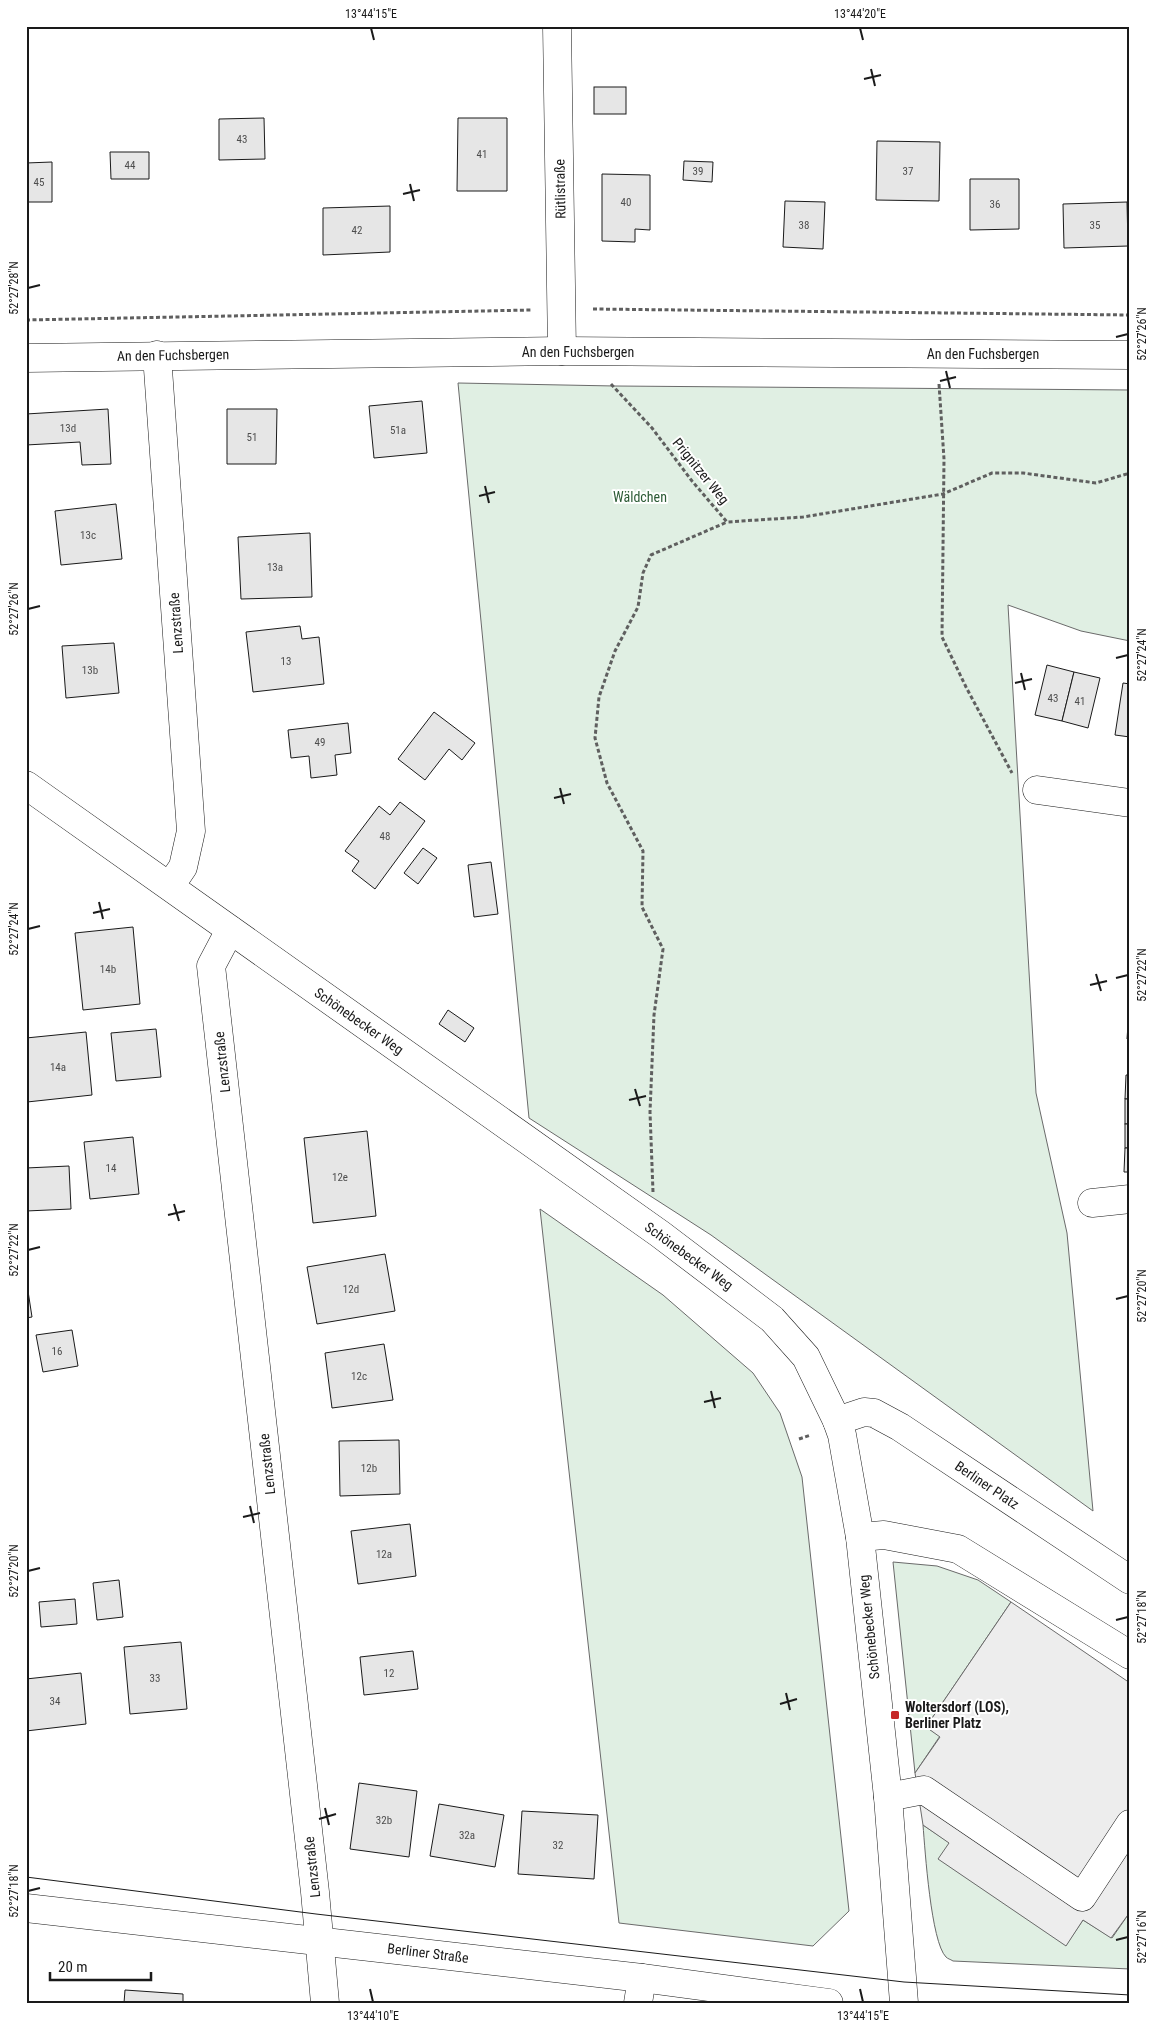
<svg xmlns="http://www.w3.org/2000/svg" width="1156" height="2029" viewBox="0 0 1156 2029" font-family="'Roboto Condensed',sans-serif">
	<style>
		.green { fill: #e0efe3; stroke: #6a6a6a }
		.parking { fill: #ededed; stroke: #6a6a6a }
		.building { fill: #e6e6e6; stroke: #1a1a1a }
		.lines { fill: none; stroke-linecap: round; stroke-linejoin: round }
		.minor-casing { stroke: #1a1a1a; stroke-width: 29 }
		.path { stroke: #5f5f5f; stroke-width: 3; stroke-dasharray: 4 2.5; stroke-linecap: butt }
		.minor { stroke: #fff; stroke-width: 28 }
		.tram { stroke: #1a1a1a; stroke-width: 1 }
		.ticks { fill: none; stroke: #1a1a1a; stroke-width: 2 }
		.poi-dot { fill: #c62828; stroke: #fff; stroke-width: 2 }
		.labels { text-anchor: middle; stroke-width: 4; stroke-linejoin: round; paint-order: stroke }
		.number-label { font-size: 11px; fill: #4d4d4d }
		.street-label { font-size: 14px; fill: #1a1a1a; stroke: #fff }
		.park-label { font-size: 14px; fill: #2b5a34; stroke: #fff }
		.poi-label { font-size: 14px; font-weight: bold; fill: #1a1a1a; stroke: #fff; text-anchor: start }
		.neatline { fill: none; stroke: #1a1a1a; stroke-width: 2 }
		.ticks-label { font-size: 12px; text-anchor: middle; fill: #1a1a1a }
	</style>
	<rect width="100%" height="100%" fill="#fff"/>
	<g class="green">
		<polygon points="458,383 615,386 1130,390 1130,641 1081,631 1008,605 1036,1093 1067,1233 1093,1511 711,1235 529,1118"/>
		<polygon points="540,1209 663,1295 753,1373 780,1413 802,1477 849,1911 813,1946 619,1923"/>
		<polygon points="893,1562 937,1566 978,1580 1011,1602 926,1727 940,1736 915,1773"/>
		<path d="M923,1825l27,18 -11,16 127,86 17,-25 29,18 18,-26v57l-177,-8c-3,-2 -5,-2 -7,-4 -15,-15 -21,-107 -23,-132z"/>
	</g>
	<polygon class="parking" points="1011,1602 1130,1683 1130,1912 1111,1938 1083,1920 1066,1946 938,1859 949,1843 923,1825 915,1773 940,1737 926,1727"/>
	<g class="building">
		<rect x="1103" y="26" width="27" height="2"/>
		<rect x="594" y="87" width="32" height="27"/>
		<polygon points="264,118 265,159 219,160 219,119"/>
		<polygon points="458,118 507,118 507,191 457,191"/>
		<polygon points="877,141 940,142 939,201 876,200"/>
		<polygon points="110,152 149,152 149,179 111,179"/>
		<polygon points="684,161 713,162 712,182 683,180"/>
		<polygon points="52,162 52,202 26,202 26,163"/>
		<polygon points="602,174 650,175 650,230 635,229 635,242 602,241"/>
		<polygon points="970,179 1019,179 1019,229 970,230"/>
		<polygon points="785,201 825,202 823,249 783,247"/>
		<polygon points="1127,202 1128,246 1064,248 1063,204"/>
		<polygon points="390,206 390,252 323,255 323,208"/>
		<polygon points="422,401 427,453 374,458 369,406"/>
		<polygon points="108,409 111,464 82,465 80,442 26,445 26,414"/>
		<polygon points="227,409 277,409 276,464 227,464"/>
		<polygon points="116,504 122,559 61,565 55,511"/>
		<polygon points="310,533 312,597 241,599 238,537"/>
		<polygon points="300,626 302,639 319,637 324,684 253,692 246,632"/>
		<polygon points="114,643 119,693 66,698 62,646"/>
		<polygon points="1047,665 1074,672 1062,721 1035,715"/>
		<polygon points="1074,672 1100,678 1088,728 1062,721"/>
		<polygon points="1123,683 1130,684 1130,737 1115,735"/>
		<polygon points="434,712 475,743 462,760 449,749 425,780 398,759"/>
		<polygon points="348,723 351,753 335,755 337,775 311,778 309,756 291,758 288,730"/>
		<polygon points="400,802 425,821 375,889 352,871 359,861 345,851 379,806 390,815"/>
		<polygon points="423,848 437,858 418,884 404,873"/>
		<polygon points="491,862 498,914 474,917 468,865"/>
		<polygon points="133,927 140,1004 83,1010 75,933"/>
		<polygon points="448,1010 474,1028 465,1042 439,1024"/>
		<polygon points="1129,1011 1130,1011 1130,1039 1127,1039"/>
		<polygon points="156,1029 161,1077 116,1081 111,1033"/>
		<polygon points="86,1032 92,1095 27,1102 26,1038"/>
		<polygon points="1126,1075 1130,1075 1130,1099 1125,1099"/>
		<rect x="1125" y="1099" width="5" height="25"/>
		<rect x="1125" y="1124" width="5" height="24"/>
		<polygon points="367,1131 376,1216 313,1223 304,1138"/>
		<polygon points="133,1137 139,1194 90,1199 84,1142"/>
		<polygon points="1125,1148 1130,1148 1130,1172 1124,1172"/>
		<polygon points="69,1166 71,1209 26,1211 26,1168"/>
		<polygon points="385,1254 395,1311 317,1324 307,1267"/>
		<polygon points="26,1278 32,1317 26,1318"/>
		<polygon points="72,1330 78,1366 43,1372 36,1335"/>
		<polygon points="384,1344 393,1400 332,1408 325,1353"/>
		<polygon points="399,1440 400,1494 340,1496 339,1441"/>
		<polygon points="410,1524 416,1576 358,1584 351,1531"/>
		<polygon points="119,1580 123,1617 97,1620 93,1583"/>
		<polygon points="75,1599 77,1624 41,1627 39,1602"/>
		<polygon points="181,1642 187,1709 130,1714 124,1647"/>
		<polygon points="413,1651 418,1689 364,1695 360,1657"/>
		<polygon points="81,1673 86,1724 26,1731 26,1679"/>
		<polygon points="359,1783 417,1791 409,1857 350,1849"/>
		<polygon points="439,1804 504,1815 495,1867 430,1856"/>
		<polygon points="522,1811 598,1815 594,1879 518,1874"/>
		<polygon points="125,1990 183,1994 183,2003 124,2003"/>
	</g>
	<g class="lines">
		<defs>
			<g id="minor">
				<polyline points="557,26 562,351"/>
				<polyline points="157,355 191,831 183,867 170,886"/>
				<polyline points="26,358 562,351 1130,355"/>
				<polyline points="26,785 660,1234 772,1319 806,1357 837,1421 842,1435 860,1537 888,1797 904,2003"/>
				<polyline points="1037,790 1130,803"/>
				<polyline points="230,930 211,966 315,1892 325,2003"/>
				<polyline points="1092,1203 1130,1199"/>
				<polyline points="837,1421 864,1412 874,1413 900,1427 1130,1580"/>
				<polyline points="860,1537 884,1535 958,1549 1130,1655"/>
				<polyline points="888,1797 924,1790 1082,1897 1130,1824"/>
				<polyline points="26,1908 642,1978 829,2003"/>
				<polyline points="638,2003 642,1978"/>
			</g>
		</defs>
		<use href="#minor" class="minor-casing"/>
		<g class="path">
			<polyline points="593,309 1130,315"/>
			<polyline points="26,320 532,310"/>
			<polyline points="611,384 652,428 692,481 727,522 803,517 943,494 992,473 1023,473 1096,483 1130,473"/>
			<polyline points="939,384 944,459 942,637 966,687 1012,773"/>
			<polyline points="653,1192 650,1112 654,1015 663,949 642,907 643,851 607,783 595,738 599,697 615,651 638,607 643,573 651,555 727,522"/>
			<polyline points="799,1439 811,1435"/>
		</g>
		<use href="#minor" class="minor"/>
		<polyline class="tram" points="26,1877 316,1914 904,1982 1130,1995"/>
	</g>
	<path class="ticks" d="M371,28l3,12M860,28l3,12M871,69l4,17M864,79l17,-4M410,184l4,17M403,194l17,-4M28,288l12,-3M1116,337l12,-3M946,371l4,17M940,381l16,-4M485,486l4,17M479,496l16,-4M28,609l12,-3M1116,658l12,-3M1021,673l4,17M1015,683l17,-4M560,788l4,16M554,798l17,-4M99,902l4,17M93,913l17,-4M28,929l12,-3M1096,974l5,17M1116,978l12,-3M1090,985l17,-4M635,1089l5,17M629,1100l17,-4M174,1204l5,17M168,1215l17,-4M28,1250l12,-3M1116,1299l12,-3M711,1391l4,17M704,1402l17,-4M250,1506l4,17M243,1517l17,-4M28,1571l12,-3M1116,1620l12,-3M786,1693l4,17M780,1704l17,-5M325,1808l4,17M319,1819l17,-5M28,1891l12,-3M1116,1940l12,-3M370,1989l3,13M860,1989l3,13"/>
	<rect class="poi-dot" x="890" y="1710" width="10" height="10" rx="2.5"/>
	<g class="labels">
		<g class="number-label">
			<text x="242" y="143">43</text>
			<text x="482" y="158">41</text>
			<text x="130" y="169">44</text>
			<text x="698" y="175">39</text>
			<text x="908" y="175">37</text>
			<text x="39" y="186">45</text>
			<text x="626" y="206">40</text>
			<text x="995" y="208">36</text>
			<text x="804" y="229">38</text>
			<text x="1095" y="229">35</text>
			<text x="357" y="234">42</text>
			<text x="68" y="432">13d</text>
			<text x="398" y="434">51a</text>
			<text x="252" y="441">51</text>
			<text x="88" y="539">13c</text>
			<text x="275" y="571">13a</text>
			<text x="286" y="665">13</text>
			<text x="90" y="674">13b</text>
			<text x="1053" y="702">43</text>
			<text x="1080" y="705">41</text>
			<text x="320" y="746">49</text>
			<text x="385" y="840">48</text>
			<text x="108" y="973">14b</text>
			<text x="58" y="1071">14a</text>
			<text x="111" y="1172">14</text>
			<text x="340" y="1181">12e</text>
			<text x="351" y="1293">12d</text>
			<text x="57" y="1355">16</text>
			<text x="359" y="1380">12c</text>
			<text x="369" y="1472">12b</text>
			<text x="384" y="1558">12a</text>
			<text x="389" y="1677">12</text>
			<text x="155" y="1682">33</text>
			<text x="55" y="1705">34</text>
			<text x="384" y="1824">32b</text>
			<text x="467" y="1839">32a</text>
			<text x="558" y="1849">32</text>
		</g>
		<g class="street-label">
			<text transform="translate(560 189) rotate(-91)" y="5">Rütlistraße</text>
			<text x="578" y="357">An den Fuchsbergen</text>
			<text x="983" y="359">An den Fuchsbergen</text>
			<text transform="translate(173 355) rotate(-1)" y="5">An den Fuchsbergen</text>
			<text transform="translate(701 471) rotate(51)" y="5">Prignitzer Weg</text>
			<text transform="translate(176 623) rotate(-94)" y="5">Lenzstraße</text>
			<text transform="translate(359 1021) rotate(35)" y="5">Schönebecker Weg</text>
			<text transform="translate(222 1062) rotate(-96)" y="5">Lenzstraße</text>
			<text transform="translate(689 1256) rotate(36)" y="5">Schönebecker Weg</text>
			<text transform="translate(267 1464) rotate(-96)" y="5">Lenzstraße</text>
			<text transform="translate(987 1485) rotate(34)" y="5">Berliner Platz</text>
			<text transform="translate(869 1627) rotate(-96)" y="5">Schönebecker Weg</text>
			<text transform="translate(312 1867) rotate(-96)" y="5">Lenzstraße</text>
			<text transform="translate(428 1953) rotate(7)" y="5">Berliner Straße</text>
		</g>
		<g class="park-label">
			<text x="640" y="502">Wäldchen</text>
		</g>
		<g class="poi-label">
			<text x="905" y="1712">Woltersdorf (LOS),<tspan x="905" dy="16">Berliner Platz</tspan></text>
		</g>
	</g>
	<rect width="1156" height="2029" fill="none" stroke="#ffffff" stroke-width="55"/>
	<path d="M50 1972v8h101v-8" fill="none" stroke="#1a1a1a" stroke-width="2.5"/>
	<text x="58" y="1972" font-size="15" fill="#1a1a1a" stroke="#ffffff" stroke-width="4" paint-order="stroke">20 m</text>
	<rect x="28" y="28" width="1100" height="1974" class="neatline"/>
	<g class="ticks-label">
		<text x="371" y="18">13°44'15"E</text>
		<text x="860" y="18">13°44'20"E</text>
		<text transform="translate(14 288) rotate(-90)" y="4">52°27'28"N</text>
		<text transform="translate(1142 334) rotate(-90)" y="4">52°27'26"N</text>
		<text transform="translate(14 609) rotate(-90)" y="4">52°27'26"N</text>
		<text transform="translate(1142 655) rotate(-90)" y="4">52°27'24"N</text>
		<text transform="translate(14 929) rotate(-90)" y="4">52°27'24"N</text>
		<text transform="translate(1142 975) rotate(-90)" y="4">52°27'22"N</text>
		<text transform="translate(14 1250) rotate(-90)" y="4">52°27'22"N</text>
		<text transform="translate(1142 1296) rotate(-90)" y="4">52°27'20"N</text>
		<text transform="translate(14 1571) rotate(-90)" y="4">52°27'20"N</text>
		<text transform="translate(1142 1617) rotate(-90)" y="4">52°27'18"N</text>
		<text transform="translate(14 1891) rotate(-90)" y="4">52°27'18"N</text>
		<text transform="translate(1142 1937) rotate(-90)" y="4">52°27'16"N</text>
		<text x="373" y="2020">13°44'10"E</text>
		<text x="863" y="2020">13°44'15"E</text>
	</g>
</svg>
